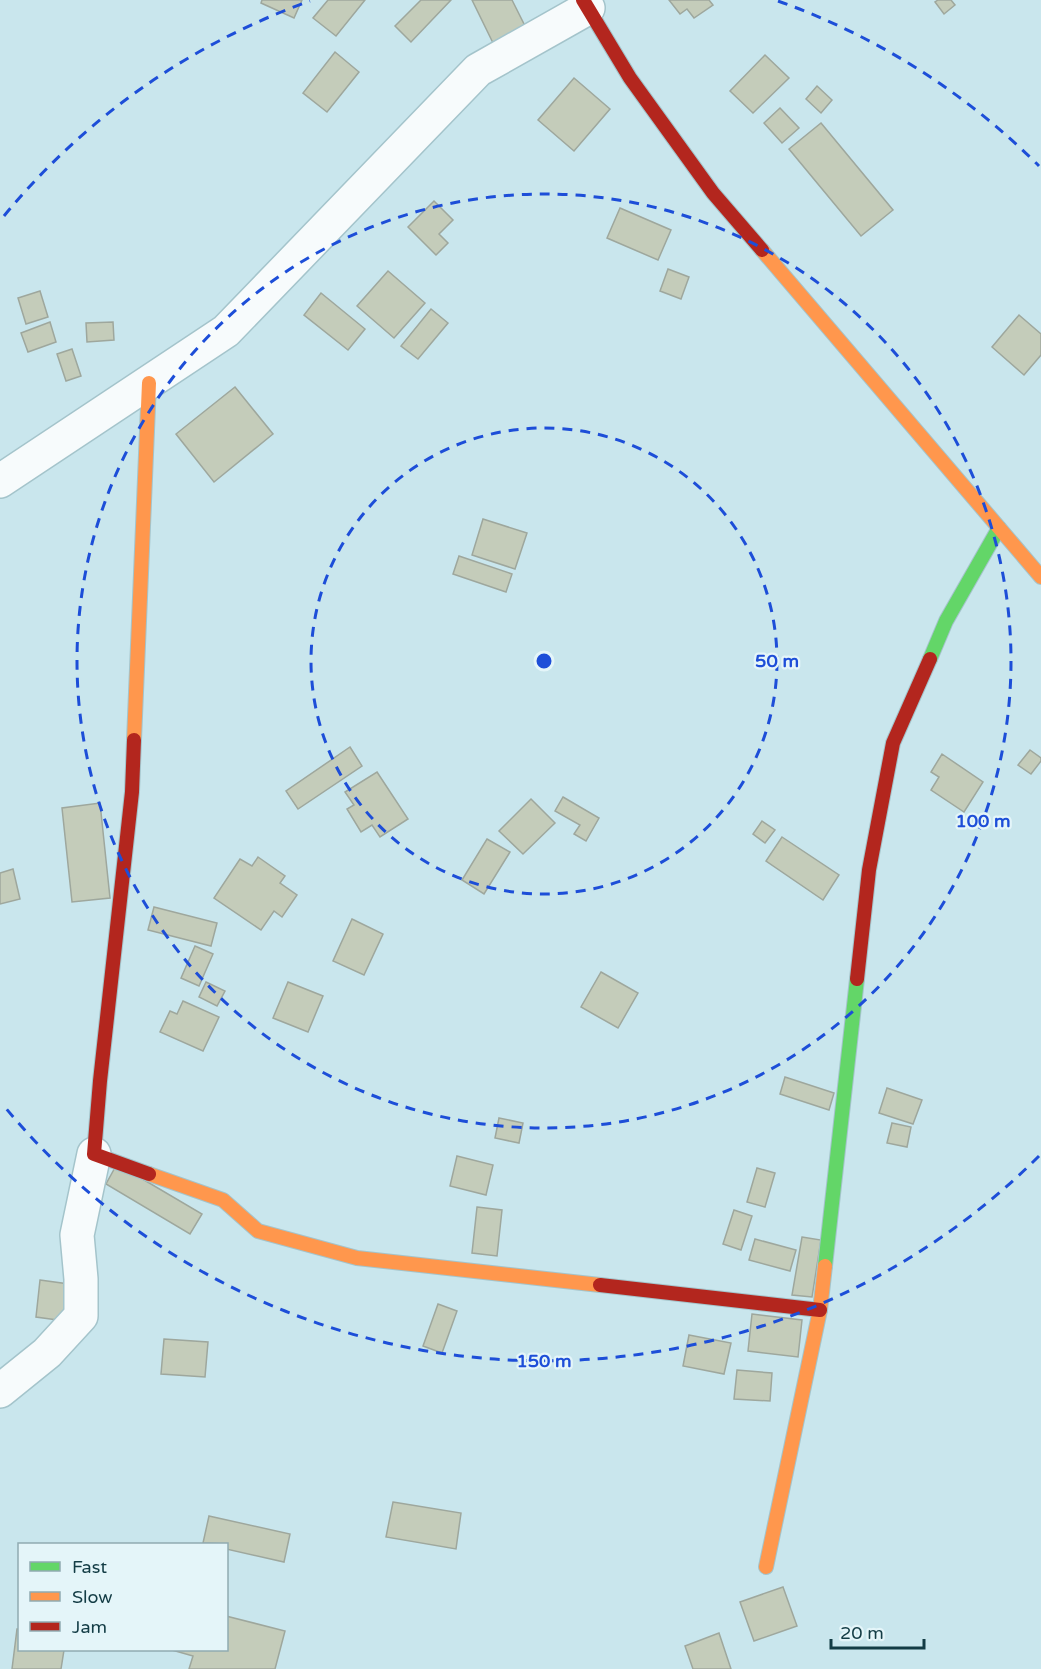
<svg xmlns="http://www.w3.org/2000/svg" width="1041" height="1669" viewBox="0 0 1041 1669" font-family="'Varela Round',sans-serif">
	<style>
		.building { fill: #c4ccba; stroke: #9ea79d; stroke-width: 1.5 }
		.lines { fill: none; stroke-linecap: round; stroke-linejoin: round }
		.street-casing { stroke: #a4c4cb; stroke-width: 36 }
		.fast-casing { stroke: #a4c4cb; stroke-width: 16 }
		.slow-casing { stroke: #a4c4cb; stroke-width: 16 }
		.jam-casing { stroke: #a4c4cb; stroke-width: 16 }
		.street { stroke: #f7fbfc; stroke-width: 33 }
		.fast { stroke: #63d668; stroke-width: 14 }
		.slow { stroke: #ff974d; stroke-width: 14 }
		.jam { stroke: #b3261e; stroke-width: 14 }
		.ring { fill: none; stroke: #1d4ed8; stroke-width: 3; stroke-dasharray: 10 8 }
		.centre { fill: #1d4ed8; stroke: #e4f5f9; stroke-width: 3 }
		.ring-label { font-size: 18px; text-anchor: middle; font-weight: bold; fill: #1d4ed8; stroke: #e4f5f9; stroke-width: 4.5; stroke-linejoin: round; paint-order: stroke }
	</style>
	<rect width="100%" height="100%" fill="#c9e6ed"/>
	<g class="building">
		<polygon points="262,0 302,0 294,18 261,3"/>
		<polygon points="328,0 365,0 336,36 313,18"/>
		<polygon points="421,0 451,0 411,42 395,26"/>
		<polygon points="472,0 512,0 527,30 495,47"/>
		<polygon points="669,0 709,0 713,5 694,18 687,9 680,14"/>
		<polygon points="938,0 951,0 955,5 944,14 935,2"/>
		<polygon points="335,52 359,72 327,112 303,93"/>
		<polygon points="765,55 789,78 753,113 730,91"/>
		<polygon points="574,78 610,109 574,151 538,120"/>
		<polygon points="817,86 832,100 821,113 806,99"/>
		<polygon points="780,108 799,128 782,143 764,123"/>
		<polygon points="821,123 893,210 861,236 789,149"/>
		<polygon points="434,201 453,220 439,234 448,243 436,255 408,227"/>
		<polygon points="620,208 671,230 658,260 607,238"/>
		<polygon points="668,269 689,277 681,299 660,291"/>
		<polygon points="388,271 425,303 394,338 357,306"/>
		<polygon points="40,291 48,317 26,324 18,298"/>
		<polygon points="321,293 365,329 348,350 304,315"/>
		<polygon points="431,309 448,323 418,359 401,346"/>
		<polygon points="1019,315 1041,334 1041,355 1024,375 992,347"/>
		<polygon points="50,322 56,342 28,352 21,333"/>
		<polygon points="113,322 114,340 87,342 86,323"/>
		<polygon points="72,349 81,376 66,381 57,354"/>
		<polygon points="235,387 273,434 214,482 176,434"/>
		<polygon points="483,519 527,533 515,569 472,555"/>
		<polygon points="459,556 512,574 506,592 453,574"/>
		<polygon points="350,747 362,766 298,809 286,791"/>
		<polygon points="1030,750 1041,758 1041,761 1031,774 1018,765"/>
		<polygon points="942,754 983,782 964,812 931,790 939,777 931,772"/>
		<polygon points="377,772 408,819 380,837 372,825 361,832 347,809 354,805 345,792"/>
		<polygon points="563,797 599,818 586,841 574,834 580,825 555,811"/>
		<polygon points="531,799 555,823 523,854 499,831"/>
		<polygon points="100,803 110,898 72,902 62,808"/>
		<polygon points="762,821 775,830 765,843 753,834"/>
		<polygon points="782,837 839,875 823,900 766,861"/>
		<polygon points="487,839 510,852 484,894 462,880"/>
		<polygon points="258,857 285,876 280,883 297,895 282,917 274,911 261,930 214,898 240,859 252,866"/>
		<polygon points="13,869 20,899 0,904 0,873"/>
		<polygon points="154,907 217,923 211,946 148,930"/>
		<polygon points="352,919 383,934 364,975 333,961"/>
		<polygon points="195,946 213,954 199,986 181,978"/>
		<polygon points="601,972 638,993 618,1028 581,1007"/>
		<polygon points="206,982 225,991 217,1006 199,997"/>
		<polygon points="288,982 323,996 308,1032 273,1018"/>
		<polygon points="183,1001 219,1017 203,1051 160,1032 170,1011 177,1014"/>
		<polygon points="785,1077 834,1093 829,1110 780,1094"/>
		<polygon points="887,1088 922,1100 913,1124 879,1113"/>
		<polygon points="499,1118 523,1123 519,1143 495,1138"/>
		<polygon points="892,1123 911,1127 907,1147 887,1143"/>
		<polygon points="457,1156 493,1165 486,1195 450,1186"/>
		<polygon points="117,1164 202,1214 190,1234 106,1184"/>
		<polygon points="757,1168 775,1173 765,1207 747,1202"/>
		<polygon points="477,1207 502,1210 497,1256 472,1253"/>
		<polygon points="734,1210 752,1216 741,1250 723,1244"/>
		<polygon points="802,1237 821,1240 812,1297 792,1295"/>
		<polygon points="755,1239 796,1250 790,1271 749,1260"/>
		<polygon points="40,1280 76,1285 72,1322 36,1317"/>
		<polygon points="438,1304 457,1311 442,1353 423,1346"/>
		<polygon points="752,1314 802,1320 798,1357 748,1351"/>
		<polygon points="689,1335 731,1343 724,1374 683,1366"/>
		<polygon points="164,1339 208,1342 205,1377 161,1374"/>
		<polygon points="737,1370 772,1373 770,1401 734,1399"/>
		<polygon points="393,1502 461,1513 456,1549 386,1537"/>
		<polygon points="209,1516 290,1534 284,1562 226,1549 226,1544 203,1543"/>
		<polygon points="783,1587 797,1626 754,1641 740,1602"/>
		<polygon points="226,1616 285,1631 275,1669 189,1669 193,1656 172,1650 226,1650"/>
		<polygon points="17,1629 20,1629 20,1650 64,1650 61,1669 12,1669"/>
		<polygon points="719,1633 731,1669 693,1669 685,1646"/>
	</g>
	<g class="lines">
		<defs>
			<g id="street">
				<polyline points="0,481 226,331 478,70 588,8"/>
				<polyline points="0,1391 47,1353 81,1316 81,1279 77,1235 94,1154"/>
			</g>
			<g id="fast">
				<polyline points="930,659 946,621 999,528"/>
				<polyline points="825,1266 857,979"/>
			</g>
			<g id="slow">
				<polyline points="762,250 1041,577"/>
				<polyline points="134,740 149,383"/>
				<polyline points="149,1174 223,1200 258,1231 357,1258 600,1285"/>
				<polyline points="766,1567 820,1310 825,1266"/>
			</g>
			<g id="jam">
				<polyline points="583,0 630,78 713,193 762,250"/>
				<polyline points="134,740 132,792 100,1081 94,1154 149,1174"/>
				<polyline points="857,979 869,870 893,743 930,659"/>
				<polyline points="600,1285 820,1310"/>
			</g>
		</defs>
		<use href="#street" class="street-casing"/>
		<use href="#fast" class="fast-casing"/>
		<use href="#slow" class="slow-casing"/>
		<use href="#jam" class="jam-casing"/>
		<use href="#street" class="street"/>
		<use href="#fast" class="fast"/>
		<use href="#slow" class="slow"/>
		<use href="#jam" class="jam"/>
	</g>
	<g class="ring">
		<circle cx="544" cy="661" r="233"/>
		<circle cx="544" cy="661" r="467"/>
		<path d="M1039 1156A700 700 0 0 1 4 1106M4 216A700 700 0 0 1 310 1M778 1A700 700 0 0 1 1039 166"/>
	</g>
	<circle cx="544" cy="661" r="9" class="centre"/>
	<g class="ring-label">
		<text x="777" y="667">50 m</text>
		<text x="983" y="827">100 m</text>
		<text x="544" y="1367">150 m</text>
	</g>
	<rect x="18" y="1543" width="210" height="108" fill="#e4f5f9" stroke="#90abb1" stroke-width="1.5"/>
	<rect x="30" y="1562" width="30" height="9" fill="#63d668" stroke="#90abb1" stroke-width="1.5"/>
	<text x="72" y="1573" font-size="18" fill="#133c45">Fast</text>
	<rect x="30" y="1592" width="30" height="9" fill="#ff974d" stroke="#90abb1" stroke-width="1.5"/>
	<text x="72" y="1603" font-size="18" fill="#133c45">Slow</text>
	<rect x="30" y="1622" width="30" height="9" fill="#b3261e" stroke="#90abb1" stroke-width="1.5"/>
	<text x="72" y="1633" font-size="18" fill="#133c45">Jam</text>
	<path d="M831 1639v9h93v-9" fill="none" stroke="#133c45" stroke-width="3"/>
	<text x="840" y="1639" font-size="18" fill="#133c45" stroke="#e4f5f9" stroke-width="4.5" paint-order="stroke">20 m</text>
</svg>
